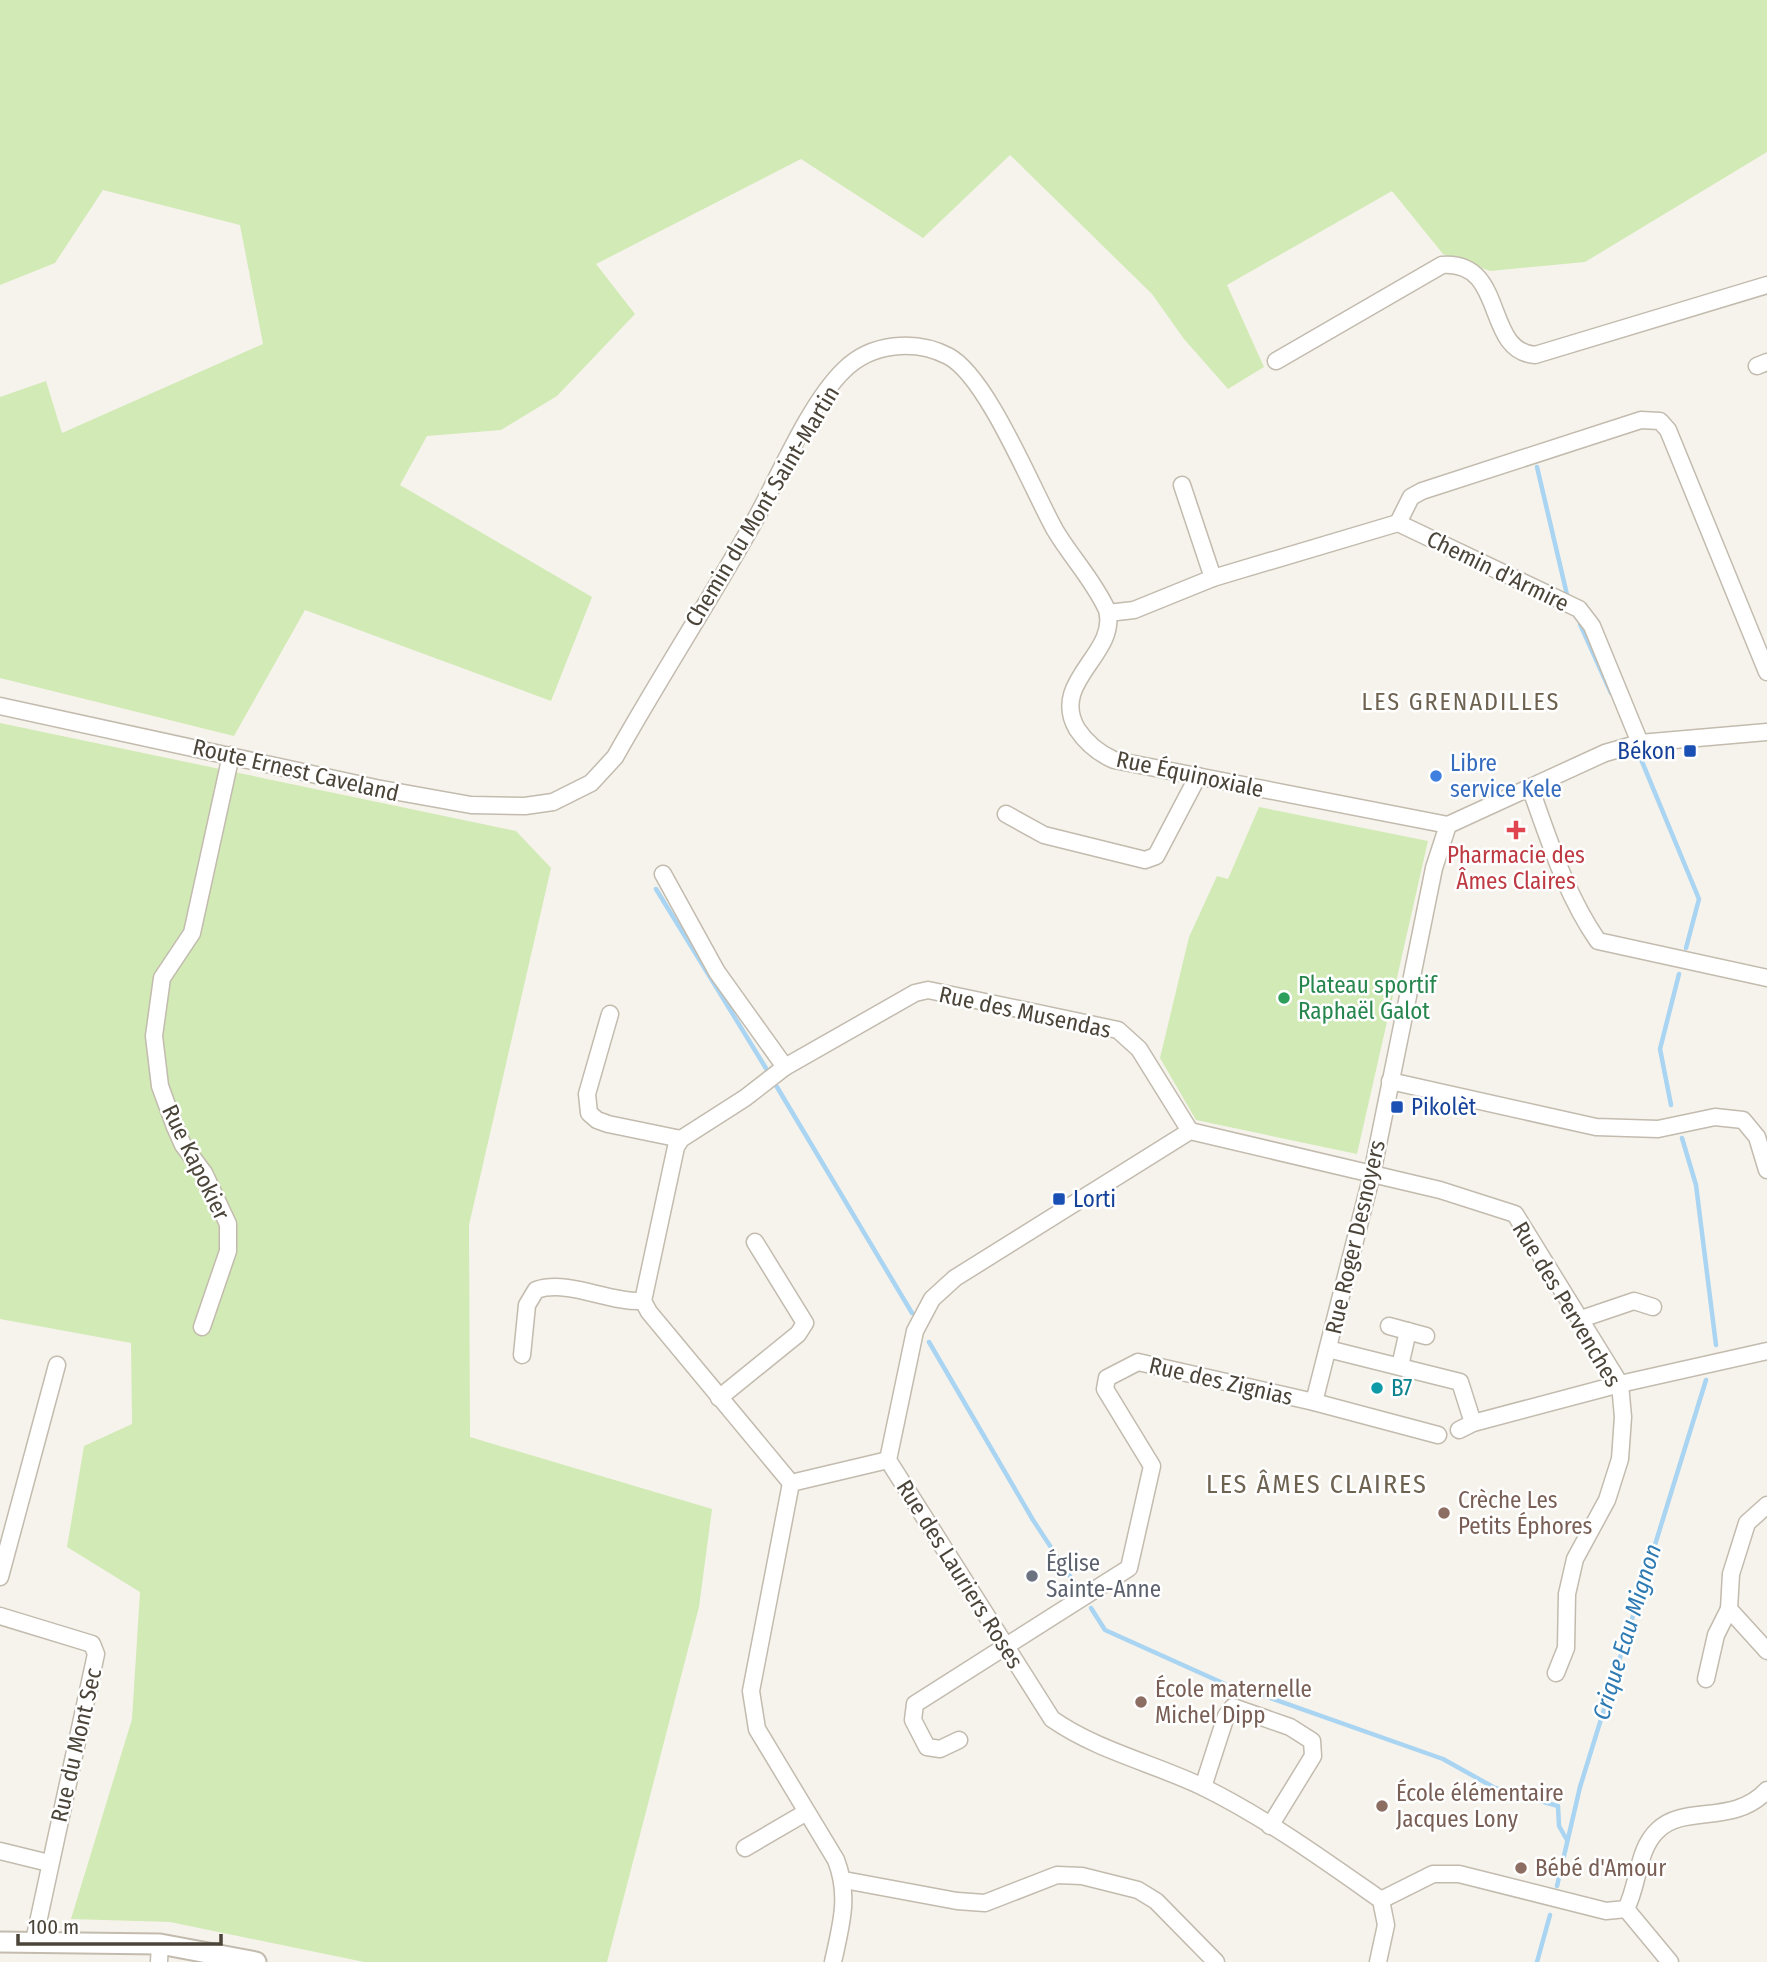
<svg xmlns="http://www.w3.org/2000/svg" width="1767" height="1962" viewBox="0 0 1767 1962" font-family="'Fira Sans Condensed',sans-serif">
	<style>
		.green { fill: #d2eab5 }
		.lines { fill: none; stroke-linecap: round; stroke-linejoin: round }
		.stream { stroke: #a9d4f2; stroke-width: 4.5 }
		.minor-casing { stroke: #c2bbae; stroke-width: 19 }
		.tertiary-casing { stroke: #c2bbae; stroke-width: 23 }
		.minor { stroke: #fff; stroke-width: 16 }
		.tertiary { stroke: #fff; stroke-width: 19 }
		.transit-dot { fill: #1a4fb4; stroke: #fff; stroke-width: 2.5 }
		.shop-dot { fill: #3f7fe0; stroke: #fff; stroke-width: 2.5 }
		.health-dot { fill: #e0444e; stroke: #fff; stroke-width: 2.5 }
		.leisure-dot { fill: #2e9e5b; stroke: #fff; stroke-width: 2.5 }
		.culture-dot { fill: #0f9aa8; stroke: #fff; stroke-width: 2.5 }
		.education-dot { fill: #8d6e63; stroke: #fff; stroke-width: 2.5 }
		.worship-dot { fill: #6b7280; stroke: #fff; stroke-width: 2.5 }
		.labels { text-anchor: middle; stroke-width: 5; stroke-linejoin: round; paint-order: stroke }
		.street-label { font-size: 23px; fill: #4b4439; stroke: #fff }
		.transit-label { font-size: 23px; fill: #164399; stroke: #fff; text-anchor: start }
		.shop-label { font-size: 23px; fill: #366cbe; stroke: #fff; text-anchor: start }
		.health-label { font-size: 23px; fill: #be3a42; stroke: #fff }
		.leisure-label { font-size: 23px; fill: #27864d; stroke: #fff; text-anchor: start }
		.culture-label { font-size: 23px; fill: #0d838f; stroke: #fff; text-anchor: start }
		.education-label { font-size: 23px; fill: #785e54; stroke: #fff; text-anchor: start }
		.worship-label { font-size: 23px; fill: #5b616d; stroke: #fff; text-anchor: start }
		.neighbourhood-label { font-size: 24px; letter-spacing: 2px; fill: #6e6250; stroke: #fff }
		.water-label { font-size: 24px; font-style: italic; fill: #2e7ab2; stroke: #fff }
		.quarter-label { font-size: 26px; letter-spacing: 2px; fill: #6e6250; stroke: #fff }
	</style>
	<rect width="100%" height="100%" fill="#f6f3ec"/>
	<g class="green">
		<polygon points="0,0 1767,0 1767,152 1585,262 1490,271 1443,254 1392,191 1227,285 1264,367 1228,389 1184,339 1152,294 1010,155 923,238 801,159 596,264 635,314 557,396 501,430 427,436 400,485 592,597 551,701 305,610 234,736 0,678 0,397 46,381 62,433 263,344 240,225 103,190 55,263 0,285"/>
		<polygon points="0,723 516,831 551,868 469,1225 470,1437 712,1509 699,1607 607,1962 364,1962 170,1922 71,1919 132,1719 140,1592 67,1547 84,1446 132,1424 131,1343 0,1319"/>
		<polygon points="1259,807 1428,841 1357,1154 1196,1120 1160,1058 1189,937 1217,876 1228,879"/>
	</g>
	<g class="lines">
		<g class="stream">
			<polyline points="1537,467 1568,599"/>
			<polyline points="1580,624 1611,693"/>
			<polyline points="1638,752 1699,899 1686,948"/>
			<polyline points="656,889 767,1070"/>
			<polyline points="777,1087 912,1313"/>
			<polyline points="1671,1105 1660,1049 1679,974"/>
			<polyline points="1682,1138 1696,1185 1716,1345"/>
			<polyline points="929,1342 1033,1520 1081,1593"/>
			<polyline points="1091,1608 1105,1630 1225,1684"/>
			<polyline points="1256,1693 1443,1759 1495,1788 1558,1806 1559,1826 1567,1840"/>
			<polyline points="1557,1886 1580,1787 1706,1380"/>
			<polyline points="1537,1962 1550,1915"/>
		</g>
		<defs>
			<g id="minor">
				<path d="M1276,361l166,-96c65,-5 41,86 93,90l232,-70"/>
				<polyline points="1757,366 1767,362"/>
				<polyline points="1182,485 1213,578"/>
				<polyline points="1398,523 1411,497 1422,491 1641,420 1660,421 1668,430 1767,672"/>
				<polyline points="1398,523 1579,609 1592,626 1640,743"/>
				<polyline points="1108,613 1134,610 1213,578 1398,523"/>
				<path d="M0,706l376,82 95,17 54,1 28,-4 38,-19 24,-26c45,-80 95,-157 140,-237 25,-45 54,-116 89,-150 27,-27 71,-31 104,-14 39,20 84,133 107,174 16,27 39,51 52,80 12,44 -58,71 -30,119 10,15 21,24 37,31l334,65"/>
				<path d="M1530,787c19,53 36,108 68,154l169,37"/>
				<polyline points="1006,814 1044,835 1145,860 1156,856 1198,776"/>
				<polyline points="663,874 717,972 785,1067"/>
				<polyline points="610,1014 587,1094 589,1113 597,1120 608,1124 681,1139"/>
				<polyline points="1390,1081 1596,1127 1658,1129 1715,1117 1743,1120 1757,1137 1767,1170"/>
				<path d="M1190,1131l-235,147 -23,21 -17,32 -27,129 164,259c46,32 101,44 151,68 63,31 121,73 178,113l5,25 -8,37"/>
				<polyline points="1190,1131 1440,1190 1515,1214 1620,1384 1623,1417 1620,1459 1607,1500 1575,1559 1567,1594 1566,1648 1556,1673"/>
				<polyline points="1581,1319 1634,1301 1653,1307"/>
				<polyline points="1389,1326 1426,1336"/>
				<polyline points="202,1327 228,1251 228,1224 204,1173 183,1145 175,1127 160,1086 154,1036 162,978 192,933 231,755"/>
				<polyline points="1328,1349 1460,1382 1473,1423"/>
				<path d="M522,1355l5,-50 9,-15c33,-11 73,13 107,11"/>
				<polyline points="1400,1366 1408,1331"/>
				<polyline points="719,1398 798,1334 805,1323 755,1242"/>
				<polyline points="1314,1402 1372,1174 1434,868 1448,825 1605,753 1640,743 1767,732"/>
				<polyline points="1459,1430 1473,1423 1620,1384 1767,1351"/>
				<polyline points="791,1483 649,1312 643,1301 676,1147 681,1139 745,1098 785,1067 915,993 928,990 1118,1030 1139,1049 1190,1131"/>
				<path d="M791,1483l-40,208 6,38 79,131c14,36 5,65 -3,102"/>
				<polyline points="791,1483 888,1460"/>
				<polyline points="1767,1505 1747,1523 1731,1574 1729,1609 1767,1651"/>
				<polyline points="0,1577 57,1365"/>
				<polyline points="0,1616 92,1644 96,1654 34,1941"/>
				<polyline points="1706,1679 1716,1635 1729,1609"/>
				<polyline points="959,1740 940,1749 927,1747 913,1720 915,1704 1129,1568 1152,1466 1105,1389 1107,1378 1138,1362 1314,1402 1438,1435"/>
				<polyline points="1203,1787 1226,1716 1233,1707 1290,1727 1312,1741 1313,1756 1270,1826"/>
				<polyline points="745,1848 805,1813"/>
				<polyline points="0,1851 49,1863"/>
				<polyline points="844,1880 957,1901 985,1903 1057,1875 1082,1876 1138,1890 1156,1901 1216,1962"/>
				<path d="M1381,1900l52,-26h26l147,37 20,-2c13,-25 11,-60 32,-79 26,-26 76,-4 109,-40"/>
				<polyline points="1626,1909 1670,1962"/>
				<polyline points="159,1962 160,1944"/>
			</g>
			<polyline id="tertiary" points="0,1942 160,1944 256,1962"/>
		</defs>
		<use href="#minor" class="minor-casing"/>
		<use href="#tertiary" class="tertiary-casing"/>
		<use href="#minor" class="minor"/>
		<use href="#tertiary" class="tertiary"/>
	</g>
	<g class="transit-dot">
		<rect x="1683" y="744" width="14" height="14" rx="3.5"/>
		<rect x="1390" y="1100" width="14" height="14" rx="3.5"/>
		<rect x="1052" y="1192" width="14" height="14" rx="3.5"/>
	</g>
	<circle class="shop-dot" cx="1436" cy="776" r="7"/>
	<path class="health-dot" d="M1512.5 819.5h7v7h7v7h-7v7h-7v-7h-7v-7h7z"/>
	<circle class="leisure-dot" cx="1284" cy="998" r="7"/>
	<circle class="culture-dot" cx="1377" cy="1388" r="7"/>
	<g class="education-dot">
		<circle cx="1444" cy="1513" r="7"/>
		<circle cx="1141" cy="1702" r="7"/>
		<circle cx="1382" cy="1806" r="7"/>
		<circle cx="1521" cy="1868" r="7"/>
	</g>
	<circle class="worship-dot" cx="1032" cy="1576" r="7"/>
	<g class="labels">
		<g class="street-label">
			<text transform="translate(762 506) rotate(-59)" y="8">Chemin du Mont Saint-Martin</text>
			<text transform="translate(1498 571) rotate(26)" y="8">Chemin d'Armire</text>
			<text transform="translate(296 770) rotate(13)" y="8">Route Ernest Caveland</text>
			<text transform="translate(1190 774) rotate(12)" y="8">Rue Équinoxiale</text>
			<text transform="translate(1025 1012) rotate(12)" y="8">Rue des Musendas</text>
			<text transform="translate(196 1162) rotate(64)" y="8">Rue Kapokier</text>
			<text transform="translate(1355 1237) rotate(-77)" y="8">Rue Roger Desnoyers</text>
			<text transform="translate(1567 1304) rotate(59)" y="8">Rue des Pervenches</text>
			<text transform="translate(1221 1381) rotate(13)" y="8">Rue des Zignias</text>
			<text transform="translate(960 1574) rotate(58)" y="8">Rue des Lauriers Roses</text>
			<text transform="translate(76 1745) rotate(-77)" y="8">Rue du Mont Sec</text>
		</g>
		<g class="transit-label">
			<text x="1676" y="759" text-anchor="end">Békon</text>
			<text x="1411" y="1115">Pikolèt</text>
			<text x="1073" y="1207">Lorti</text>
		</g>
		<g class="shop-label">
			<text x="1450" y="771">Libre<tspan x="1450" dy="26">service Kele</tspan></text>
		</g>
		<g class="health-label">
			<text x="1516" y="863">Pharmacie des<tspan x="1516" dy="26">Âmes Claires</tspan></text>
		</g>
		<g class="leisure-label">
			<text x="1298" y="993">Plateau sportif<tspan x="1298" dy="26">Raphaël Galot</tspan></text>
		</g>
		<g class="culture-label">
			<text x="1391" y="1396">B7</text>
		</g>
		<g class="education-label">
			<text x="1458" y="1508">Crèche Les<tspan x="1458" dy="26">Petits Éphores</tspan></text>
			<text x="1155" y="1697">École maternelle<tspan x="1155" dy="26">Michel Dipp</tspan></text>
			<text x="1396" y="1801">École élémentaire<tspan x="1396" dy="26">Jacques Lony</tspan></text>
			<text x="1535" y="1876">Bébé d'Amour</text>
		</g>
		<g class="worship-label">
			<text x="1046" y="1571">Église<tspan x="1046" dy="26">Sainte-Anne</tspan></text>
		</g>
		<g class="neighbourhood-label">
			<text x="1461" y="710">LES GRENADILLES</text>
		</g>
		<g class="water-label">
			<text transform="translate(1627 1632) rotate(-73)" y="8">Crique Eau Mignon</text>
		</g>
		<g class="quarter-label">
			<text x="1317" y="1493">LES ÂMES CLAIRES</text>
		</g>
	</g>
	<path d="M18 1934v10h203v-10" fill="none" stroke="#4b4439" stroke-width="3.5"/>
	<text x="28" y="1934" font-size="21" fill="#4b4439" stroke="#ffffff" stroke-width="5" paint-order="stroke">100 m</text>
</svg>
